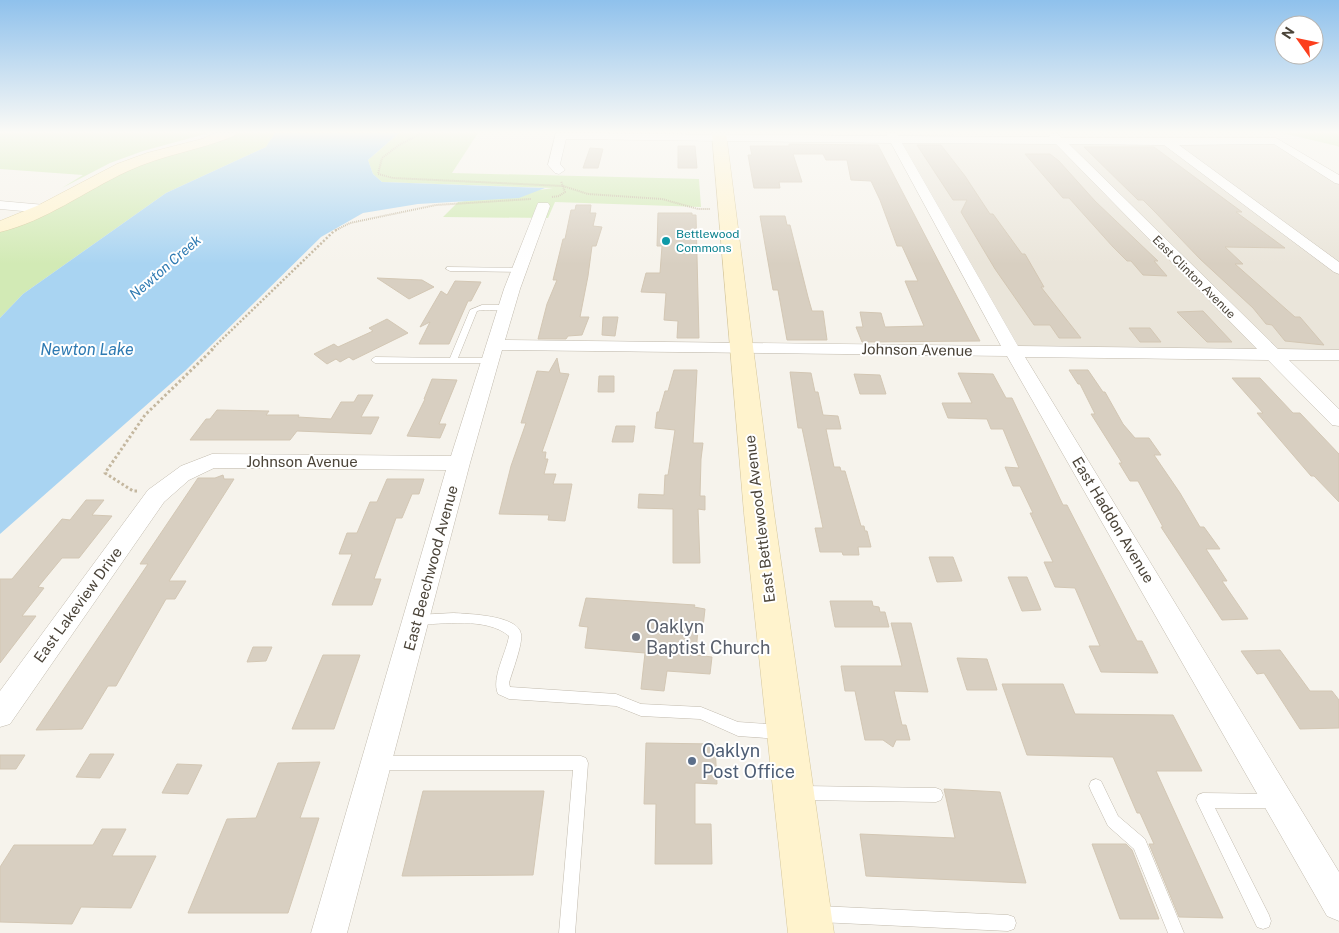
<svg xmlns="http://www.w3.org/2000/svg" width="1339" height="933" viewBox="0 0 1339 933" font-family="'Public Sans',sans-serif">
	<style>
		.residential { fill: #eae5da }
		.green { fill: #d2eab5 }
		.water { fill: #a9d4f2 }
		.building { fill: #d8cfc1; stroke: #d3c7b4 }
		.lines { fill: none; stroke-linecap: round; stroke-linejoin: round }
		.lane-casing { stroke: #c2bbae; stroke-width: 1 }
		.street-casing { stroke: #c2bbae; stroke-width: 1 }
		.secondary-casing { stroke: #d6c79b; stroke-width: 1 }
		.path-far2 { stroke: #c4b79f; stroke-width: 2; stroke-dasharray: 1 1; stroke-linecap: butt }
		.path-far1 { stroke: #c4b79f; stroke-width: 2.5; stroke-dasharray: 2 2; stroke-linecap: butt }
		.path { stroke: #c4b79f; stroke-width: 3; stroke-dasharray: 2.5 2.5; stroke-linecap: butt }
		.lane { fill: #fff; fill-rule: evenodd }
		.street { fill: #fff; fill-rule: evenodd }
		.secondary { fill: #fff3cd; fill-rule: evenodd }
		.culture-dot { fill: #0f9aa8; stroke: #fff; stroke-width: 2 }
		.worship-dot { fill: #6b7280; stroke: #fff; stroke-width: 2 }
		.service-dot { fill: #5c6f8a; stroke: #fff; stroke-width: 2 }
		.labels { text-anchor: middle; stroke-width: 4; stroke-linejoin: round; paint-order: stroke }
		.far-culture-label { font-size: 12px; fill: #0d838f; stroke: #fff; text-anchor: start }
		.far-street-label { font-size: 12px; fill: #4b4439; stroke: #fff }
		.far-water-label { font-size: 14px; font-style: italic; fill: #2e7ab2; stroke: #fff }
		.street-label { font-size: 15px; fill: #4b4439; stroke: #fff }
		.water-label { font-size: 16px; font-style: italic; fill: #2e7ab2; stroke: #fff }
		.near-worship-label { font-size: 18px; fill: #5b616d; stroke: #fff; text-anchor: start }
		.near-service-label { font-size: 18px; fill: #4e5e75; stroke: #fff; text-anchor: start }
	</style>
	<rect width="100%" height="100%" fill="#f6f3ec"/>
	<polygon class="residential" points="894,139 1276,141 1339,180 1339,356 1013,352"/>
	<g class="green">
		<polygon points="0,133 209,133 143,151 110,163 62,188 83,175 0,169"/>
		<polygon points="229,133 275,133 266,147 166,193 23,294 0,318 0,227 114,171"/>
		<polygon points="399,133 478,133 452,173 699,179 701,207 555,202 548,218 443,217 458,202 553,188 382,182 373,174 368,160"/>
		<polygon points="1282,133 1339,133 1339,147 1337,146"/>
	</g>
	<polygon class="water" points="275,133 399,133 368,160 373,174 382,182 545,188 519,198 418,204 363,213 321,237 185,371 0,534 0,318 23,294 166,193 266,147"/>
	<g class="building">
		<polygon points="789,144 878,145 980,341 862,342 856,327 863,327 860,312 881,313 885,327 924,326 905,281 918,281 902,246 897,246 880,200 871,181 851,180 847,160 826,160 823,154 793,154 802,182 779,182 780,188 754,188 748,155 752,155 750,146 789,146"/>
		<polygon points="917,145 941,145 965,176 990,214 993,214 1022,254 1025,254 1044,287 1041,287 1081,338 1059,338 1050,325 1034,325 995,269 961,212 967,200 953,200"/>
		<polygon points="678,146 695,146 697,168 678,168"/>
		<polygon points="1084,147 1154,147 1242,212 1236,212 1285,248 1225,247 1243,264 1235,264 1295,317 1300,317 1324,345 1285,341 1272,325 1266,324 1253,308 1200,259 1155,212 1143,200 1138,200"/>
		<polygon points="590,148 603,149 598,168 583,168"/>
		<polygon points="1025,154 1050,154 1059,161 1095,201 1158,261 1154,261 1167,276 1143,275 1131,261 1127,261 1113,247 1069,198 1063,198"/>
		<polygon points="576,205 591,205 590,213 596,213 593,226 602,227 596,246 592,246 588,276 580,317 589,317 582,335 568,336 566,339 538,339 547,304 557,280 553,280 563,239 565,239 571,210 575,210"/>
		<polygon points="658,213 692,213 692,215 696,215 699,338 677,338 678,321 664,320 666,293 641,292 646,273 660,273 662,246 657,246"/>
		<polygon points="760,216 785,216 787,225 790,225 808,297 812,311 823,311 827,340 787,340 778,290 773,290"/>
		<polygon points="377,278 422,280 434,287 409,299"/>
		<polygon points="455,281 481,282 471,301 468,301 449,344 419,344 430,322 420,327 441,291 447,295"/>
		<polygon points="1203,311 1232,342 1207,342 1177,312"/>
		<polygon points="603,317 618,317 615,336 602,335"/>
		<polygon points="387,319 408,333 353,360 349,357 340,362 336,359 327,364 314,354 334,344 338,347 373,331 369,328"/>
		<polygon points="1129,328 1150,328 1161,342 1140,342"/>
		<polygon points="557,358 560,373 569,374 542,452 546,452 545,459 548,459 544,474 556,474 553,484 572,484 565,521 548,520 549,515 499,514 511,466 526,423 521,423 537,371 549,372"/>
		<polygon points="674,370 697,370 693,443 703,443 701,459 700,496 705,496 705,510 698,509 700,563 673,563 673,509 638,508 639,494 664,495 665,475 668,475 669,469 675,430 655,428 657,412 659,412 665,391 668,391"/>
		<polygon points="1069,370 1088,370 1103,392 1105,392 1123,424 1135,438 1149,438 1161,455 1154,455 1180,493 1200,527 1204,527 1220,549 1206,549 1227,581 1222,581 1248,619 1222,620 1161,527 1163,527 1138,481 1130,481 1119,463 1122,463 1091,414 1095,414 1080,384 1078,384"/>
		<polygon points="790,372 811,373 815,392 818,392 823,415 838,416 841,429 826,429 834,467 840,467 841,471 845,471 861,526 864,526 865,531 867,531 871,547 858,547 859,555 843,555 842,552 820,552 815,528 823,528 802,428 798,428"/>
		<polygon points="958,373 993,374 1006,398 1012,398 1063,505 1067,505 1137,641 1142,641 1158,673 1101,672 1089,646 1100,646 1075,588 1055,587 1044,562 1053,562 1030,513 1033,513 1020,486 1013,486 1005,467 1019,468 1003,429 991,429 987,419 948,418 942,403 972,403"/>
		<polygon points="854,374 880,375 886,394 860,394"/>
		<polygon points="599,376 614,376 614,392 598,392"/>
		<polygon points="1232,378 1260,378 1293,413 1300,413 1339,454 1339,502 1314,476 1311,476 1257,413 1263,413"/>
		<polygon points="432,379 457,380 439,424 446,424 440,438 407,436 425,399 424,399"/>
		<polygon points="358,395 373,395 361,417 379,417 371,434 297,431 290,440 190,440 206,419 210,419 217,410 269,411 266,415 299,415 298,417 331,419 341,402 354,402"/>
		<polygon points="616,426 635,426 633,442 612,442"/>
		<polygon points="223,475 224,479 234,479 169,581 186,581 175,599 166,599 116,686 108,686 82,729 36,730 148,564 140,564 198,478 215,478"/>
		<polygon points="387,479 424,479 419,494 412,494 402,518 396,518 374,579 381,579 372,605 332,605 352,554 339,554 347,533 357,533 370,502 377,502"/>
		<polygon points="86,500 104,500 92,515 112,516 79,558 62,558 38,587 44,588 22,616 36,616 0,663 0,579 12,579 62,519 70,520"/>
		<polygon points="929,557 953,557 962,581 937,582"/>
		<polygon points="1008,577 1027,577 1041,610 1022,611"/>
		<polygon points="586,598 695,605 694,607 705,609 703,627 698,627 696,655 712,657 710,674 667,671 664,691 641,689 645,653 585,648 588,627 579,626"/>
		<polygon points="830,601 872,601 873,606 879,607 880,612 885,612 889,627 835,627"/>
		<polygon points="891,623 911,623 928,692 894,691 902,725 906,725 910,740 896,740 893,747 883,740 865,740 855,691 845,691 841,666 902,666"/>
		<polygon points="253,647 272,647 266,661 247,662"/>
		<polygon points="1280,650 1310,691 1332,691 1339,700 1339,728 1300,729 1264,673 1257,674 1241,651"/>
		<polygon points="323,655 360,655 334,729 292,729"/>
		<polygon points="957,658 987,659 997,690 967,690"/>
		<polygon points="1002,684 1063,684 1075,714 1173,715 1202,771 1156,771 1223,918 1179,917 1149,844 1154,844 1140,813 1137,813 1113,757 1027,755"/>
		<polygon points="646,743 715,744 717,784 695,783 695,824 711,824 712,864 655,864 656,804 644,804"/>
		<polygon points="90,754 114,754 100,778 76,777"/>
		<polygon points="0,755 25,755 16,769 0,769"/>
		<polygon points="320,762 300,818 319,818 288,913 188,913 227,819 256,818 278,763"/>
		<polygon points="177,764 202,765 188,794 162,793"/>
		<polygon points="944,789 1000,792 1026,883 866,876 860,834 955,838"/>
		<polygon points="423,791 544,791 533,875 402,876"/>
		<polygon points="102,829 126,829 112,856 156,856 131,908 81,907 72,924 0,922 0,867 14,845 93,845"/>
		<polygon points="1092,844 1126,844 1132,850 1159,919 1120,919"/>
	</g>
	<g class="lines">
		<defs>
			<g id="lane">
				<polygon points="447,267 520,268 524,270 520,272 450,271 446,269"/>
				<path d="M482,305h24l4,2c-9,6 -23,1 -33,4l-19,47h32l4,3 -1,2h-118l-4,-3 4,-3 75,1 20,-48z"/>
				<path d="M454,613c14,1 64,2 67,21 2,10 -9,38 -12,49l1,4 106,7 25,10 60,3 37,15 42,3 5,2 2,5 -2,5 -5,2 -42,-3 -38,-17 -59,-3 -25,-10 -107,-7 -11,-5c-7,-16 8,-40 11,-58 -22,-19 -66,-12 -93,-11l-4,-1 -2,-4 2,-4 4,-1z"/>
				<polygon points="378,756 581,756 586,758 588,763 575,933 559,933 573,770 378,770 373,768 371,763 373,758"/>
				<polygon points="1096,779 1101,781 1118,816 1145,839 1184,933 1168,933 1134,849 1108,826 1091,791 1089,786 1091,781"/>
				<polygon points="802,786 936,788 941,790 943,795 941,800 936,802 802,800 797,798 795,793 797,788"/>
				<polygon points="1203,793 1275,794 1280,796 1282,801 1280,806 1275,808 1215,808 1269,915 1271,921 1269,927 1263,929 1257,927 1196,800 1198,795"/>
				<polygon points="819,906 1008,915 1014,917 1016,923 1014,929 1008,931 819,922 813,920 811,914 813,908"/>
			</g>
			<g id="street">
				<path d="M556,133l331,3 -1,-3h11l1,3 151,1 1,-3 7,-1 5,5h214l63,37v9l-4,-1 -61,-39 -95,1 160,117v12l-5,-2 -170,-127 -95,-1 209,205 61,1v10h-50l50,49v17l-7,-1 -64,-65 -243,-3 314,515v49l-12,-5 -320,-560 -505,-6 -32,113 -123,470h-36l135,-463 -232,-2 -25,12 -25,22 -154,222 -10,3v-36l148,-201 33,-24 31,-12 239,2 53,-167 34,-86h10l2,3 -30,83 -15,51 496,6 -110,-203 -325,-4 -6,25 5,6 -6,4 -4,-1 -7,-8zM902,143l154,1 201,205 -239,-3z"/>
				<polygon points="0,201 45,205 52,209 45,213 0,209"/>
			</g>
			<g id="secondary">
				<path d="M215,133h21l-2,3c-34,14 -72,19 -106,35 -43,20 -82,50 -128,61v-11l39,-16 78,-41 30,-11 55,-14z"/>
				<polygon points="712,133 726,133 774,513 834,933 788,933 744,513"/>
			</g>
		</defs>
		<use href="#lane" class="lane-casing"/>
		<use href="#street" class="street-casing"/>
		<use href="#secondary" class="secondary-casing"/>
		<g class="path-far2">
			<polyline points="422,133 399,145 382,158 378,174 393,178 563,186 588,194 662,199 698,209 710,209"/>
			<polyline points="552,197 559,196 565,192 561,181"/>
			<polyline points="336,230 350,223 436,205 531,199"/>
		</g>
		<polyline class="path-far1" points="211,350 334,231 339,229"/>
		<polyline class="path" points="137,491 133,491 105,473 145,415 213,349"/>
		<use href="#lane" class="lane"/>
		<use href="#street" class="street"/>
		<use href="#secondary" class="secondary"/>
	</g>
	<linearGradient id="sky" x2="0" y2="1"><stop stop-color="#8fc1ec"/><stop offset="0.5" stop-color="#fbfaf6"/><stop offset="1" stop-color="#fbfaf6" stop-opacity="0"/></linearGradient>
	<rect width="1339" height="264" fill="url(#sky)"/>
	<circle class="culture-dot" cx="666" cy="241" r="5"/>
	<circle class="worship-dot" cx="636" cy="637" r="5"/>
	<circle class="service-dot" cx="692" cy="761" r="5"/>
	<g class="labels">
		<g class="far-culture-label">
			<text x="676" y="238">Bettlewood<tspan x="676" dy="14">Commons</tspan></text>
		</g>
		<g class="far-street-label">
			<text transform="translate(1194 277) rotate(45)" y="4">East Clinton Avenue</text>
		</g>
		<g class="far-water-label">
			<text transform="translate(165 267) rotate(-41)" y="5">Newton Creek</text>
		</g>
		<g class="street-label">
			<text transform="translate(917 350) rotate(1)" y="5">Johnson Avenue</text>
			<text x="302" y="467">Johnson Avenue</text>
			<text transform="translate(760 519) rotate(-97)" y="5">East Bettlewood Avenue</text>
			<text transform="translate(1113 520) rotate(59)" y="5">East Haddon Avenue</text>
			<text transform="translate(431 568) rotate(-75)" y="5">East Beechwood Avenue</text>
			<text transform="translate(78 605) rotate(-54)" y="5">East Lakeview Drive</text>
		</g>
		<g class="water-label">
			<text x="87" y="355">Newton Lake</text>
		</g>
		<g class="near-worship-label">
			<text x="646" y="633">Oaklyn<tspan x="646" dy="21">Baptist Church</tspan></text>
		</g>
		<g class="near-service-label">
			<text x="702" y="757">Oaklyn<tspan x="702" dy="21">Post Office</tspan></text>
		</g>
	</g>
	<g transform="translate(1299 40) rotate(303)"><circle r="24" fill="#ffffff" stroke="#b7b4b0"/>
	<path d="M0-4L9 19L0 12L-9 19Z" fill="#fc3f1d"/>
	<text y="-8" font-size="14" font-weight="bold" text-anchor="middle" fill="#4b4439">N</text>
	</g>
</svg>
